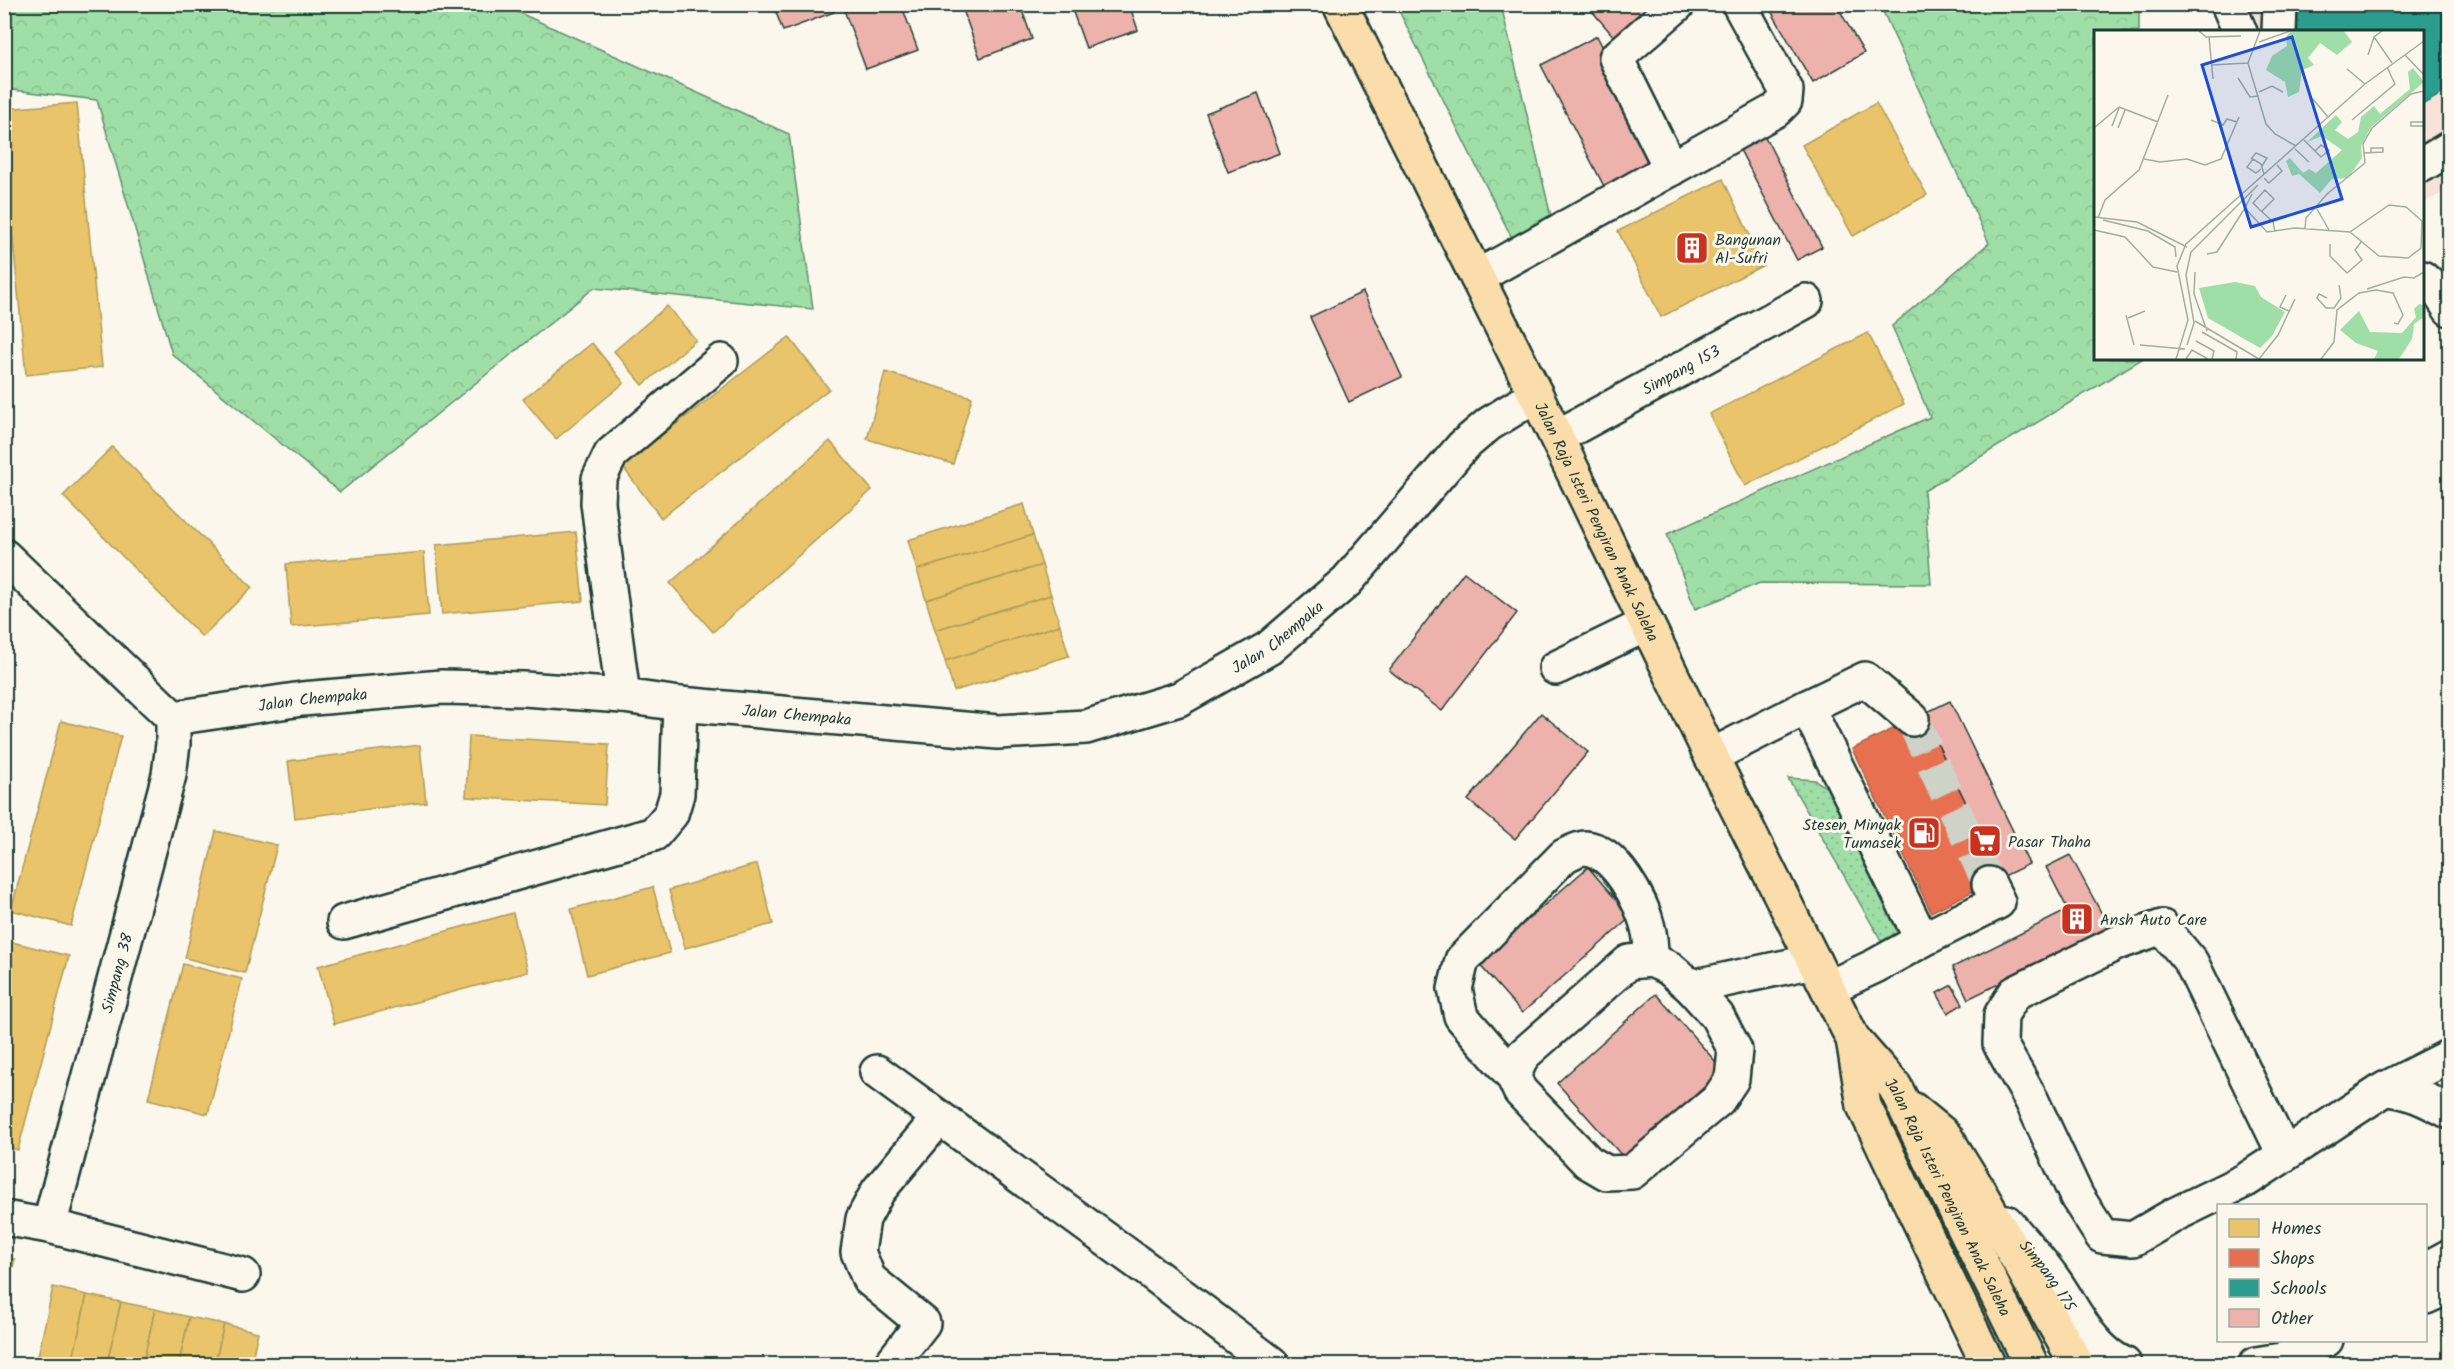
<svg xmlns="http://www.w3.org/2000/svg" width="2454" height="1369" viewBox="0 0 2454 1369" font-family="Kalam,sans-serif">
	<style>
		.built { fill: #f7e2d9 }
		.grass { fill: url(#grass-dots); stroke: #5f8e6e; stroke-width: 1.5 }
		.forest { fill: url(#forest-crowns); stroke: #5f8e6e; stroke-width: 1.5 }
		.homes { fill: #e9c46a; stroke: #ac9c5a; stroke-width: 1.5 }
		.shops { fill: #e76f51; stroke: #ab6048; stroke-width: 1.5 }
		.schools { fill: #2a9d8f; stroke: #278074; stroke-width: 1.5 }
		.building { fill: #edb2ac; stroke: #1f3d34; stroke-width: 1.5 }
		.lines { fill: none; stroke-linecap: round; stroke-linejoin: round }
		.minor-tunnel { stroke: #cfd2c7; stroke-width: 33; stroke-dasharray: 33 16; stroke-linecap: butt }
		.minor-casing { stroke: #1f3d34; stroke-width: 38 }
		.major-casing { stroke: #1f3d34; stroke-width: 38 }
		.minor { stroke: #fbf7ec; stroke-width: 33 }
		.major { stroke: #fbddab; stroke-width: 33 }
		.labels { text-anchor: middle; stroke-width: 6; stroke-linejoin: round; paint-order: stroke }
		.poi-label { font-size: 16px; fill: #1f3d34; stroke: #fbf7ec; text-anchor: start }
		.street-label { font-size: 16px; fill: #1f3d34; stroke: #fbf7ec }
		.inset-road { fill: none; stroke: #a3ada2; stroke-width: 1.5 }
		.view { fill: #1d4ed8; fill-opacity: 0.15; stroke: #1d4ed8; stroke-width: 3 }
		.inset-edge { fill: none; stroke: #1f3d34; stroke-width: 3 }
	</style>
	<defs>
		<pattern id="grass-dots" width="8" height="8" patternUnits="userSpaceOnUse" patternTransform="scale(1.5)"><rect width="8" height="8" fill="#9fdea7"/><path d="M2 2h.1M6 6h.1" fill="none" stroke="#88bf90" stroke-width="1.8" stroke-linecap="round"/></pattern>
		<pattern id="forest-crowns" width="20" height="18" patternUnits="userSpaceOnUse" patternTransform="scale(1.5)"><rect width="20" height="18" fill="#9fdea7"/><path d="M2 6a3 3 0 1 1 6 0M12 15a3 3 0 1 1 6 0" fill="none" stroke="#88bf90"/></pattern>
	</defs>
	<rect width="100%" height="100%" fill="#fbf7ec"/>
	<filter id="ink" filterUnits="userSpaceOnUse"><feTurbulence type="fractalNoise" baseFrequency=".0167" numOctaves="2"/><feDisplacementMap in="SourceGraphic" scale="12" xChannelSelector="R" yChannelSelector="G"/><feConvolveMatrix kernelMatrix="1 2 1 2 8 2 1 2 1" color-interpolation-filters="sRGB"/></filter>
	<g filter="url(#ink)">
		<polygon class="built" points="2239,5 2449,5 2449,190 2423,203 2422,32 2236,32"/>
		<polygon class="grass" points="1788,778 1815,780 1864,811 1929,937 1894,963"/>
		<g class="forest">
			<polygon points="5,4 502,5 789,134 813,309 594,288 340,492 172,354 97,100 5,89"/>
			<polygon points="1396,5 1501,5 1554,229 1514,242"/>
			<polygon points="1880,5 2139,5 2139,31 2096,32 2096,358 2142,359 1924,491 1931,584 1760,583 1695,609 1667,534 1930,417 1892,326 1989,243"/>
		</g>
		<g class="homes">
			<polygon points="77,103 102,367 26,375 4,148 4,109"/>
			<polygon points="1876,103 1927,195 1853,236 1802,145"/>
			<polygon points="1723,179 1764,265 1661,317 1618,231"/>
			<polygon points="667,306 696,340 643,385 614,351"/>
			<polygon points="1868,333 1904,404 1745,486 1709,414"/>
			<polygon points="789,337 829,389 661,518 622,466"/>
			<polygon points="592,343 624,383 556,439 523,399"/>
			<polygon points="885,372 972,397 953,464 867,439"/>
			<polygon points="830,441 872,490 713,632 670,583"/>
			<polygon points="112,447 252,587 202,637 63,496"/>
			<polygon points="1024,504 1033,535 917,570 908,540"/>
			<polygon points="576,532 583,601 442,614 436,545"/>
			<polygon points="1033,535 1042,565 926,600 917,570"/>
			<polygon points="424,552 429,615 291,627 286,564"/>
			<polygon points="1042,565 1051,595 935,630 926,600"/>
			<polygon points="1051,595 1060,625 945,661 935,630"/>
			<polygon points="1060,625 1069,656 954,691 945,661"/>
			<polygon points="61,721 121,736 71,926 11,910"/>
			<polygon points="469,736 609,744 605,805 466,797"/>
			<polygon points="420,745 426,802 295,818 288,761"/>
			<polygon points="216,831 277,845 245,973 185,958"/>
			<polygon points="757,864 773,924 685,948 669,890"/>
			<polygon points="653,887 670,953 587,975 571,909"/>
			<polygon points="513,913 528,972 334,1024 318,966"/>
			<polygon points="8,941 69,956 18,1150 4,1146 4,955"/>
			<polygon points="183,964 242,979 208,1114 148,1099"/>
			<polygon points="4,1257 15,1259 4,1300"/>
			<polygon points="53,1287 87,1295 72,1364 38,1356"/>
			<polygon points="87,1295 121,1302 107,1364 72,1364"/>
			<polygon points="121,1302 155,1309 143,1364 107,1364"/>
			<polygon points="155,1309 189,1317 179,1364 143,1364"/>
			<polygon points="189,1317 224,1324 215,1364 179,1364"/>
			<polygon points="224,1324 258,1332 251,1364 215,1364"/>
		</g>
		<polygon class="shops" points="1923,714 2002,877 1931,912 1852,749"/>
		<polygon class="schools" points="2309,4 2450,4 2450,89 2422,105 2422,32 2299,32 2290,16"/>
		<g class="building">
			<polygon points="773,4 832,4 834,12 783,31"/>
			<polygon points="858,4 901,4 918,50 866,69 844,10"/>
			<polygon points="961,4 1020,4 1032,39 980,58"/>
			<polygon points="1070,4 1129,4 1138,30 1086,48"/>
			<polygon points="1586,4 1667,4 1620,44"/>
			<polygon points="1767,4 1836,4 1864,53 1813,83"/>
			<polygon points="1597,36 1661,161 1606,190 1541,65"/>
			<polygon points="1258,93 1280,153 1228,172 1206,113"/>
			<polygon points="1761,129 1822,247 1797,260 1736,142"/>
			<polygon points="1363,292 1402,377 1349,402 1310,317"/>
			<polygon points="1464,572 1517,613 1442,711 1389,670"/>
			<polygon points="1950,701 2029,864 2002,877 1923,714"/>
			<polygon points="1541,713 1588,752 1515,839 1468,800"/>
			<polygon points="2070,855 2110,929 1968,999 1953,967 2068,910 2046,867"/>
			<polygon points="1588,867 1631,917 1522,1013 1478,963"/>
			<polygon points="1952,985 1963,1004 1948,1013 1937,993"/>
			<polygon points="1656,994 1723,1070 1625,1159 1557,1083"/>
		</g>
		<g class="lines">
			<polyline class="minor-tunnel" points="1912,719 1989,884"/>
			<defs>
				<g id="minor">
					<polyline points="2228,4 2240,32"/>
					<polyline points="2279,32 2280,4"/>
					<polyline points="2422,165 2450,148"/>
					<polyline points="1671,169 1616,58 1678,4"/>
					<polyline points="1477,277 1776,110 1785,101 1786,90 1739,4"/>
					<polyline points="2422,278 2440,294 2450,309"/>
					<path id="s1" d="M1557,437l249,-136"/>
					<polyline points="4,556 173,718"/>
					<polyline points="1556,668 1647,624"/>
					<polyline points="623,696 598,503 599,479 611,454 721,361"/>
					<polyline points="1807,707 1865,679 1912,719"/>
					<path id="s2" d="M173,718l129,-19 140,-12 82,2 99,7 57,8 318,28 88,-5 93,-28 90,-51 78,-67 116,-135 26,-22 47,-29"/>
					<polyline points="1711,756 1807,707 1922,940 1875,966 1828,988"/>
					<polyline points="344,922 654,834 671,814 677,794 680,704"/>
					<polyline points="1922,940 1998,902 1989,884"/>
					<polygon points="1651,960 1669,968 1691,987 1717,1016 1735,1050 1732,1079 1718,1100 1632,1172 1607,1173 1588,1162 1520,1091 1513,1076 1523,1055 1629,962"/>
					<polyline points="1691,987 1814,961"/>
					<polyline points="877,1072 1148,1270 1272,1364"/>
					<path d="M1513,1076l-52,-60 -6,-27 7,-29 102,-104c6,-3 15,-8 21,-8 30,2 57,54 63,80 3,10 3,21 3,32"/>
					<path d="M2385,1089c24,1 44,12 65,23"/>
					<polyline points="2284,1154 2191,962 2162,927 2117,943 2015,993 2001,1015 2000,1044 2032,1101 2077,1197 2102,1236 2133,1239 2176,1214 2246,1180 2385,1089 2450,1056"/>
					<polyline points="4,1218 49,1226 243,1275"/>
					<path id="s3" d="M2006,1222c16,19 33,37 47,57 21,29 37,70 71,85"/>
					<path id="s4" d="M49,1226l120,-451 4,-31v-26"/>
					<polyline points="2426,1269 2450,1256"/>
					<polyline points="2426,1297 2450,1286"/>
					<polyline points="891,1364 923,1323 869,1279 858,1252 863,1219 878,1191 938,1119"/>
					<polyline points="2256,1364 2281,1360 2326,1340"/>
				</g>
				<g id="major">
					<path id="s5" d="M1340,4l196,391 175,361 142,283 42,48 136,277"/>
					<polyline points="1853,1039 1864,1106 1988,1364"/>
					<polyline points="1912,1109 1945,1136 1973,1181 2077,1364"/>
				</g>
			</defs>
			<use href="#minor" class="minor-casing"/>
			<use href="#major" class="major-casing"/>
			<use href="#minor" class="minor"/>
			<use href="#major" class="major"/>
		</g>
	</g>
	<defs>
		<symbol id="building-square" viewBox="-11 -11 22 22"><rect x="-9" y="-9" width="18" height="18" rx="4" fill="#c8321e" stroke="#fbf7ec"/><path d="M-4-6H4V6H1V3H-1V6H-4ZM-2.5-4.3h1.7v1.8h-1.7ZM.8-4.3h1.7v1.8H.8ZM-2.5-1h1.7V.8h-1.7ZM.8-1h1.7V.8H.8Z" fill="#fff"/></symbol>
		<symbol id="fuel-square" viewBox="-11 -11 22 22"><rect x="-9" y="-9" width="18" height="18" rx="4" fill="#c8321e" stroke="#fbf7ec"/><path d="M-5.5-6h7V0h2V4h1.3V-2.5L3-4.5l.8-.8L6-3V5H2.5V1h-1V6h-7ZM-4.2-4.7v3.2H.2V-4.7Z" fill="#fff"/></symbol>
		<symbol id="supermarket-square" viewBox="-11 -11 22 22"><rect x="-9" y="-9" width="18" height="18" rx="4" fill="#c8321e" stroke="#fbf7ec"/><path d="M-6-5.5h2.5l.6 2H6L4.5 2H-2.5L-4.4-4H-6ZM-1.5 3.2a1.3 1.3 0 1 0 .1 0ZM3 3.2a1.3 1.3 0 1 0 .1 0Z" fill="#fff"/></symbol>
	</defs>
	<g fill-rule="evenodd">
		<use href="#building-square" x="1673" y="229" width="38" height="38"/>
		<use href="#fuel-square" x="1905" y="814" width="38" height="38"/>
		<use href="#supermarket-square" x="1966" y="822" width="38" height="38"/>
		<use href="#building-square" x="2058" y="900" width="38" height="38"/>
	</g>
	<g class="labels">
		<g class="poi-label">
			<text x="1715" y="245">Bangunan<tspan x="1715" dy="18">Al-Sufri</tspan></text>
			<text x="1901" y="830" text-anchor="end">Stesen Minyak<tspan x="1901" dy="18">Tumasek</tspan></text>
			<text x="2008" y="847">Pasar Thaha</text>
			<text x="2100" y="925">Ansh Auto Care</text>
		</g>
		<g class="street-label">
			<text dy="6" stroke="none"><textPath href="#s1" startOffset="141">Simpang 153</textPath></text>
			<text dy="6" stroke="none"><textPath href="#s5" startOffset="578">Jalan Raja Isteri Pengiran Anak Saleha</textPath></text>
			<text dy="6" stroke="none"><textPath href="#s2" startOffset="1131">Jalan Chempaka</textPath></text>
			<text dy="6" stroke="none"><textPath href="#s2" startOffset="141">Jalan Chempaka</textPath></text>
			<text dy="6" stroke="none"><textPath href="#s2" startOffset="627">Jalan Chempaka</textPath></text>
			<text dy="6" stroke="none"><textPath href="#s4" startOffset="262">Simpang 38</textPath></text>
			<text dy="6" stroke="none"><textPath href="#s5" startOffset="1341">Jalan Raja Isteri Pengiran Anak Saleha</textPath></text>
			<text dy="6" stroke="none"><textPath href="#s3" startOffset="68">Simpang 175</textPath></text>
		</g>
	</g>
	<g transform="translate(2094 30)">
		<rect width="330" height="330" fill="#fbf7ec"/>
		<path d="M141,252l20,4 6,11 24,15 -13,24 -12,12 -52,-30 -9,-30z" fill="#9fdea7"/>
		<path d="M197,1h53l8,11 -15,13 -17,-12 -12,15 6,7 -12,5 -3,22 -11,5 -3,-15 -19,-12 6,-14 15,-10 -1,-9zM319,38l11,14 -53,45 -10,19 1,12 -14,20 -16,1 -12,14 -21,-19 -7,2 -6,-15 4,-3 13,15 6,-4 7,4 26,-23 -20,-14 -15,6 29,-27 6,7 -7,8 13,9 10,-7 3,-15 13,-11 6,8 30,-25 -2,-17zM325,274l5,1v12l-10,7 -2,15 -13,20h-25l4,-8 -22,-8 -16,-13 19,-19 11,21 32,1 14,-16 -2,-8z" fill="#9fdea7"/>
		<path class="inset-road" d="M105,1l7,6 35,-1M288,1l-8,6 18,26M115,7l4,42M165,12l31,-11M274,25l6,-18M311,25l19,20M154,33l18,61 9,10 21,12M154,33l12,-32M118,35l36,-2M253,39l18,15M144,48l12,19 9,-1M165,62l13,-6 11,6M218,68l16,19M25,77l39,15M117,90l12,5 4,-6 10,3M258,90l43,-36 -8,-17M330,92h-13v4h13M18,96l7,-18M0,98l25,-21M24,98l7,-18M210,110l17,17 8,-7 -8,-5 -6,6M201,119l14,13M270,123l19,-1v-4h-12v4M50,129l16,3 27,-3 18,6 16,-6 18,-42M157,129l5,-6 11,5 -5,8M167,139l-5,4 -9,-6 6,-8 8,5 3,10M170,148l5,5 13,-12 -5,-6M158,164l-7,14 22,24 28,-4 55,4 39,-27 17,2 16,14 -1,27 -13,10 -29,-2 -29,-24M223,179l12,21M168,181l12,-12 -9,-9 -12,13 6,6 14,13 2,10M0,187l43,5 50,25M4,188l7,-18 34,-30 29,-75M9,190l45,11 27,16 1,10M211,199l1,-11 21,-24 38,-31 -2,-19 9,-16 39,-34 13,-3M0,200l31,7 28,30 24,5M236,214v12l17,17 15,-13 -7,-10 6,-8M113,224l10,-2 28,-44M101,242l-1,22 13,37M273,259l37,-12 10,1 10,-6M192,265l-6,12 9,4M233,268l-8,-4 -2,4 9,10h8l7,-10 -2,-13M32,285l8,30M34,288l17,-7M101,291l64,38M108,302l35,20 -1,7M102,311l18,10 -2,8M46,315l45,4M93,315l7,-22 -8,-48 5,-23 67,-67M82,329l12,-39 -11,-54 9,-22 179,-160 59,-43M92,329l6,-9 16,9M165,329l19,-24 17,-36M227,329l13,-17 3,-32 22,-17 17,-3 17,3 10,22 -5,9 -4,-1"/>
		<path class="view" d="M198,7l50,162 -91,28 -49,-162z"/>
		<rect width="330" height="330" class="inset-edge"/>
	</g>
	<rect width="2454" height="1369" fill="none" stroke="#fbf7ec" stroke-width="24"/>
	<rect x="12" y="12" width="2430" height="1345" fill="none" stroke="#1f3d34" stroke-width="2" filter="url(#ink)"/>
	<rect x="2217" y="1204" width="210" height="138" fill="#fbf7ec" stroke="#a3ada2" stroke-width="1.5"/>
	<rect x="2229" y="1219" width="30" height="18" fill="#e9c46a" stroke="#a3ada2" stroke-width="1.5"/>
	<text x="2271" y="1234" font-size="18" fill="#1f3d34">Homes</text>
	<rect x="2229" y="1249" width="30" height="18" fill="#e76f51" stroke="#a3ada2" stroke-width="1.5"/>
	<text x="2271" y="1264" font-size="18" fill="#1f3d34">Shops</text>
	<rect x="2229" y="1279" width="30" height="18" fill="#2a9d8f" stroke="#a3ada2" stroke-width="1.5"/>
	<text x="2271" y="1294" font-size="18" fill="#1f3d34">Schools</text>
	<rect x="2229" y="1309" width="30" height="18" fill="#edb2ac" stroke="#a3ada2" stroke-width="1.5"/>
	<text x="2271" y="1324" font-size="18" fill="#1f3d34">Other</text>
</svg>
